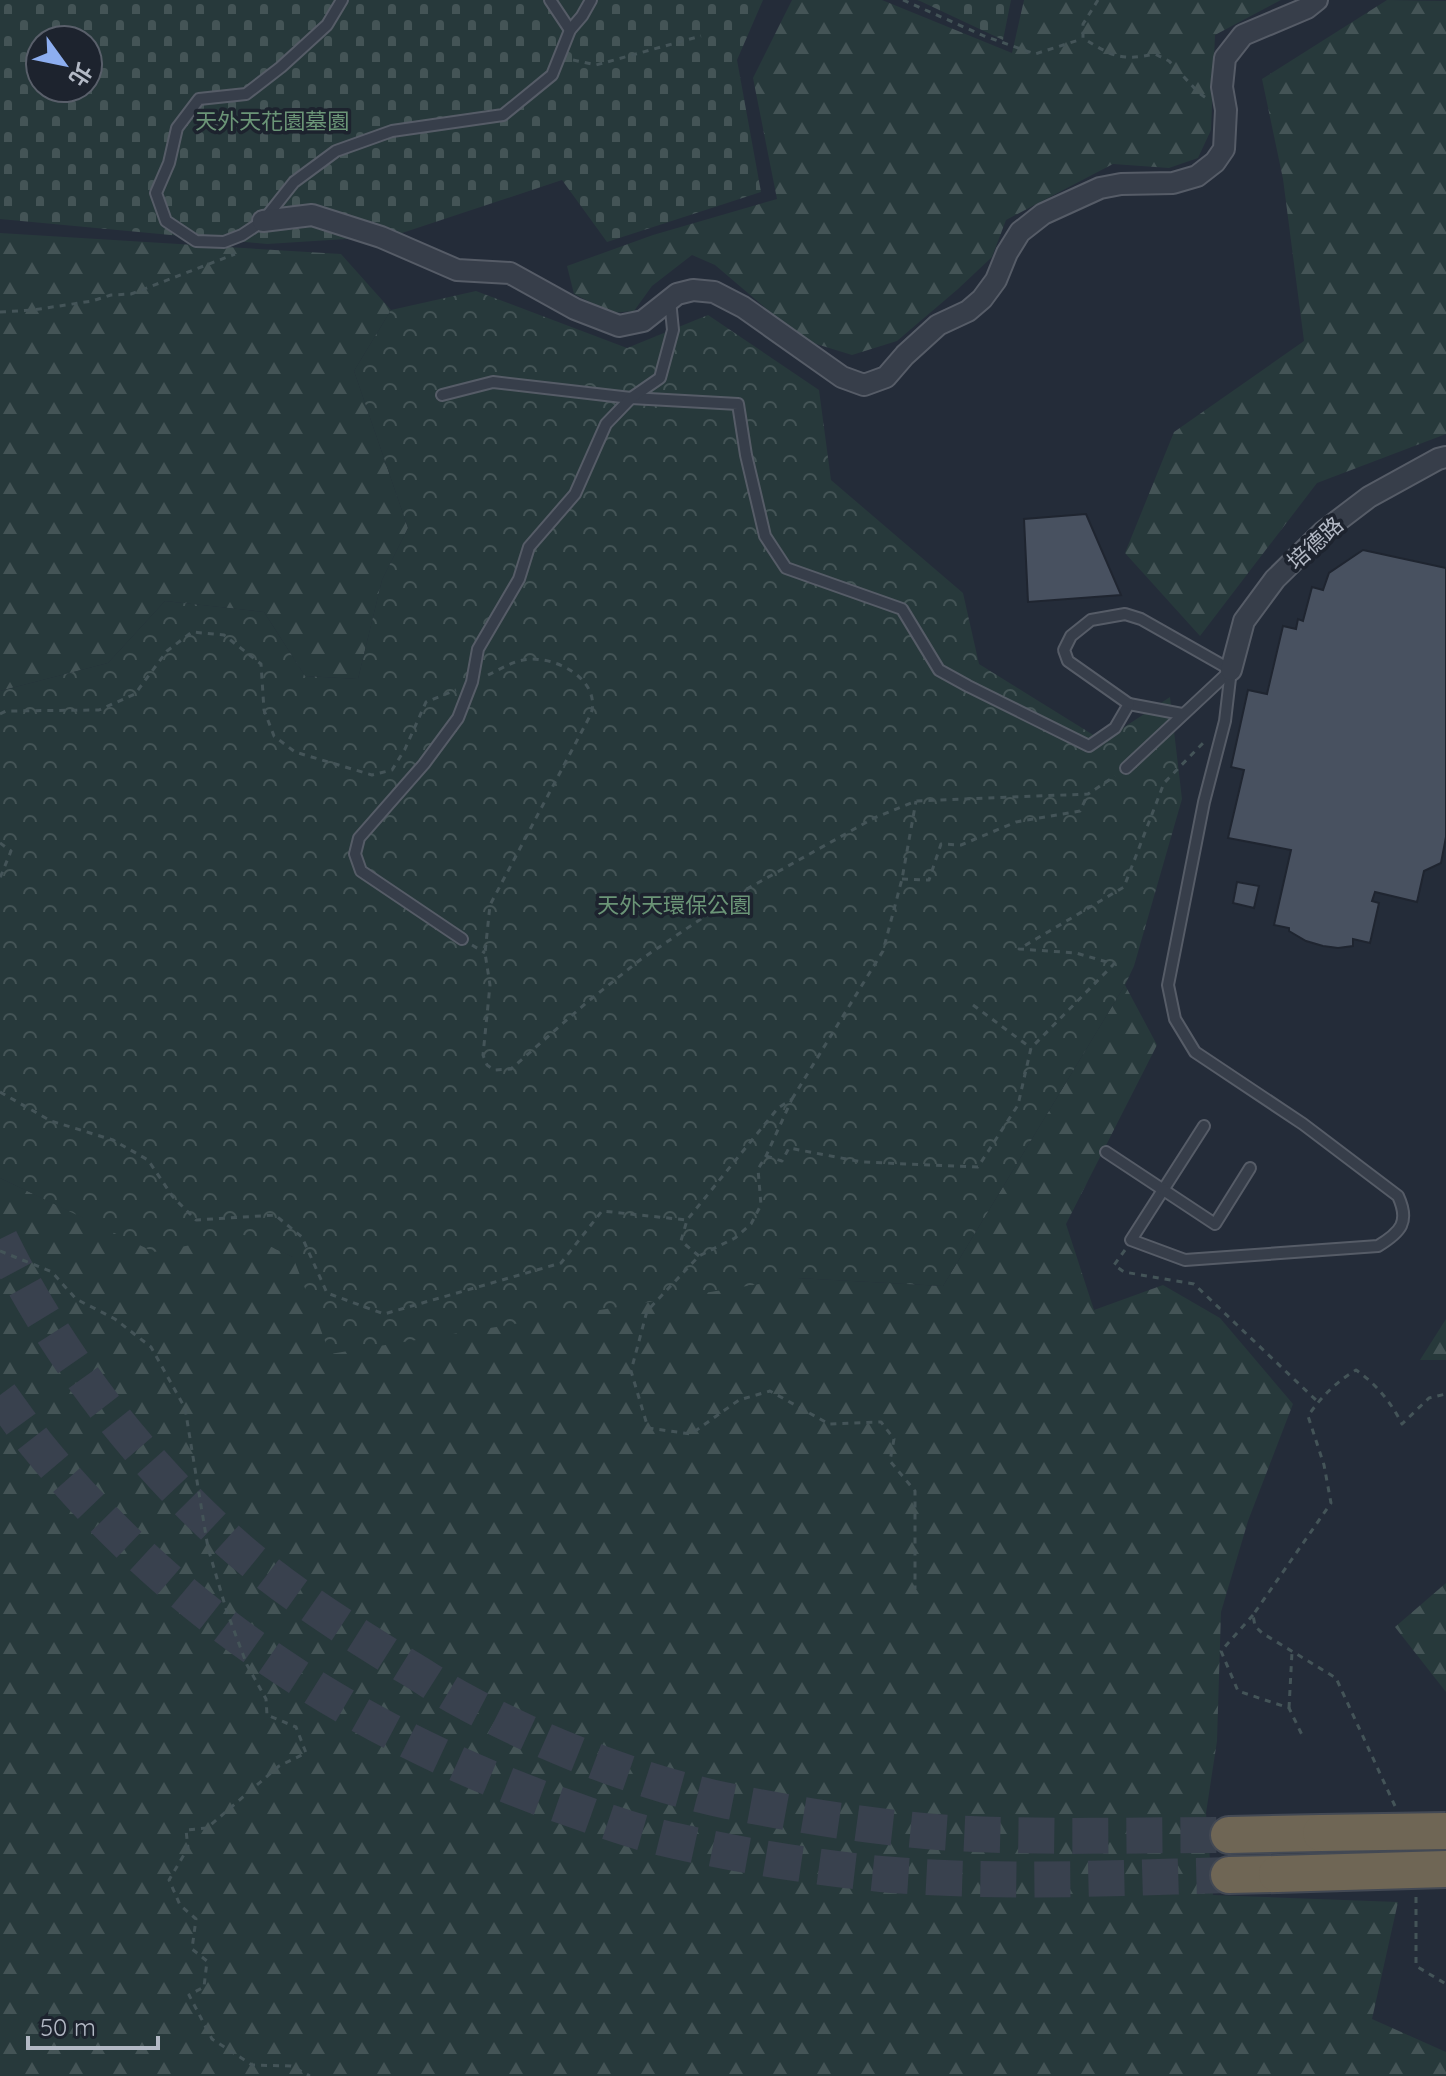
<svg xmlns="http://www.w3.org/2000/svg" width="1446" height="2076" viewBox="0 0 1446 2076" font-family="Quicksand,'Noto Sans TC',sans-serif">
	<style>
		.forest { fill: url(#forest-firs) }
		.cemetery { fill: url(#cemetery-stones); fill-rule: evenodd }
		.park { fill: url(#park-crowns) }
		.building { fill: #485160; stroke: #1f2530; stroke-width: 2 }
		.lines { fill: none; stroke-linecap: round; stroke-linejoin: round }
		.highway-tunnel { stroke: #39414e; stroke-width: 36; stroke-dasharray: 36 18; stroke-linecap: butt }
		.lane-casing { stroke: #565c67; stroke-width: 14 }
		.street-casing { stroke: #565c67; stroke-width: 24 }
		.highway-casing { stroke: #434954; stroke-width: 40 }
		.path { stroke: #445458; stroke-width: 3; stroke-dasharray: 6 6; stroke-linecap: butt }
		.lane { stroke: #373e4a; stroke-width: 10 }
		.street { stroke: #373e4a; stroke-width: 20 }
		.highway { stroke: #6f6655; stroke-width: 36 }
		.highway-bridge-casing { stroke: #434954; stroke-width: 40; stroke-linecap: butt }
		.highway-bridge { stroke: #6f6655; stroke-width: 36 }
		.labels { text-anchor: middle; stroke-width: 7; stroke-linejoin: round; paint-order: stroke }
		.park-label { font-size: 22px; fill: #6b9577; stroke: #1d232e }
		.street-label { font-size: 22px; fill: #b3b9c5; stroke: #1d232e }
	</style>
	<defs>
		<pattern id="forest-firs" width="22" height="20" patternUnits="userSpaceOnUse" patternTransform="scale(2)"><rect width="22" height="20" fill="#27393b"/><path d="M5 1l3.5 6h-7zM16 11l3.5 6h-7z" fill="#445456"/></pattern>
		<pattern id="cemetery-stones" width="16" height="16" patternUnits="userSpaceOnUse" patternTransform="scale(2)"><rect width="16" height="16" fill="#27393b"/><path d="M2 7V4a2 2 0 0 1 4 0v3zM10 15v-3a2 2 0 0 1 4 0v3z" fill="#445456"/></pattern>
		<pattern id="park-crowns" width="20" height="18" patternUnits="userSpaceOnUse" patternTransform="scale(2)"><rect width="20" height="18" fill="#27393b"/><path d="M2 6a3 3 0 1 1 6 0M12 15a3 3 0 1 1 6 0" fill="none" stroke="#445456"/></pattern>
	</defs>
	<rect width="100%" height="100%" fill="#242c39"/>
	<g class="forest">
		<polygon points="792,0 882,0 1012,53 1024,0 1281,0 1215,35 1211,130 1198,158 1169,168 1113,164 1006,220 992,257 958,289 897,341 852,355 803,340 715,265 692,255 652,286 634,311 612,313 574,294 567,266 653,235 777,199 753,78"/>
		<polygon points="1387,0 1446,1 1446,434 1317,483 1200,636 1125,553 1174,432 1304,341 1283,179 1262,79"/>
		<polygon points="0,233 341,254 391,310 354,371 408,528 382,580 358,679 305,676 264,612 165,601 108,663 0,691"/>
		<polygon points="1125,985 1157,1045 1066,1224 1094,1310 1163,1285 1220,1318 1293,1404 1248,1521 1221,1612 1217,1741 1206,1813 1213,1895 1398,1902 1372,2019 1446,2052 1446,2076 0,2076 0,1178 154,1251 245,1234 293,1257 797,1278 943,1286"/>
		<polygon points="1446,1319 1446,1360 1420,1360"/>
		<polygon points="1446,1583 1446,1692 1395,1627"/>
	</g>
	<g class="cemetery">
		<path d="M0,0h763l-26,60 24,132 -154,50 -45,-62 -169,56 -126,8 -267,-25zM40,40h48v48h-48z"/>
		<polygon points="917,0 1011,0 1003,40 920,1"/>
	</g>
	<polygon class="park" points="476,291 627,348 708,315 819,390 831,480 963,593 979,664 1103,741 1170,697 1182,799 1134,966 1125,985 943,1286 797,1278 330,1354 293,1257 244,1235 154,1252 0,1178 0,691 108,663 165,601 264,612 305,676 358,679 382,580 408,528 354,371 391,310"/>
	<g class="building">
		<polygon points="1086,514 1121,595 1028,602 1024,519"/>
		<polygon points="1363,550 1446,568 1446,837 1441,863 1424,871 1417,902 1375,892 1372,901 1379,903 1370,943 1353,939 1353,946 1338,948 1323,946 1306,941 1289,931 1289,928 1274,925 1291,850 1228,838 1244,770 1231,767 1248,690 1267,694 1283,626 1296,629 1298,619 1303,621 1312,587 1323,590 1329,573"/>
		<polygon points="1237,882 1259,886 1254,908 1233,903"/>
	</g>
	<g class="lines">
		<g class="highway-tunnel">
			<path d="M0,1239c53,108 128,208 217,291 56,53 124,96 189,136 19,11 37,24 56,34 78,43 179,83 266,101 74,15 149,27 224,32 92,5 185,2 277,2"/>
			<path d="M0,1395c12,16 24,34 37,50 136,168 322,290 526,361 37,13 74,27 113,35 67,15 137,26 205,33 116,10 232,4 348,1"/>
		</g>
		<defs>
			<g id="lane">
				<polyline points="342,0 327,25 281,67 246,94 199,99 177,128 169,163 156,193 166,221 196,241 224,242 242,235 263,221 294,182 336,151 392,131 503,115 552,75 570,30 582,16 591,0"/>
				<polyline points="550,0 570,30"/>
				<polyline points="442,395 493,382 631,398 738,404 746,455 765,536 786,568 902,609 939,670 968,686 1089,746 1115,728 1129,704 1182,714"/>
				<polyline points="1129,704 1068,661 1064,650 1071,636 1091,620 1125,614 1141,619 1231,670"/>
				<polyline points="1126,768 1231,670"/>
				<polyline points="462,939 361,871 355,854 359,838 424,764 458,718 472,682 478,649 519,579 529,547 575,494 606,424 631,398 660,378 673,330 670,300"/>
				<path d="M1204,1126l-73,114 54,20 193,-14c23,-14 32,-24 20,-50l-95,-72 -108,-72 -20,-33 -7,-34 36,-183 21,-81 6,-51"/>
				<polyline points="1106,1152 1215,1224 1250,1168"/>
			</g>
			<g id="street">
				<polyline points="263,221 312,215 381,237 457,270 510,273 575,309 619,326 643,321 677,294 693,290 714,292 743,307 842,377 864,385 886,377 905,355 938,325 968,311 982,299 996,280 1007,253 1020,232 1043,214 1100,188 1121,184 1173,183 1197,176 1215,162 1224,149 1226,110 1222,87 1225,58 1243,35 1307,8 1317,0"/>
				<polyline points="1231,670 1244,621 1275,579 1323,532 1369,497 1438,459 1446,457"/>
			</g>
			<g id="highway">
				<polyline points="1229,1835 1321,1833"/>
				<polyline points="1229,1875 1277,1874"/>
			</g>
		</defs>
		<use href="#lane" class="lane-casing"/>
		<use href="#street" class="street-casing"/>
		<use href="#highway" class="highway-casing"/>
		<g class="path">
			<polyline points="903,0 984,36 1035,54 1082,39"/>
			<path d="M1098,0l-15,24v14c30,19 38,23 72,16l14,7 30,32 7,5"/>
			<polyline points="573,60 596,65 701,36"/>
			<polyline points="0,312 33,310 92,301 111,295 131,294 235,254"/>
			<path d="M488,675c11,-5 23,-13 35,-15 30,-6 79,19 68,54l-101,191 -5,48 5,32 -7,70 4,10 7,5 17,-1 75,-66 54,-43 98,-66 136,-76 42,-17 172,-7 27,-18"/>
			<polyline points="0,714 6,711 99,710 135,694 167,651 192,632 224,635 261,664 264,710 274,736 295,752 372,775 392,770 405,749 426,702 456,690"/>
			<polyline points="0,843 11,851 0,878"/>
			<polyline points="902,879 929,880 941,844 961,845 1016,822 1080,811 1088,794"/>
			<polyline points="472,945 485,953"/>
			<polyline points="973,1005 1031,1048"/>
			<polyline points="0,1092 51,1121 113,1140 148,1160 173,1197 196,1220 275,1215 302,1237 327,1293 384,1314 561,1263 602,1211 687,1220"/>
			<polyline points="792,1099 883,951 902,879 916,801"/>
			<polyline points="766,1156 782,1161 789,1148 862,1162 978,1167 1018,1105 1031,1048 1114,964 1076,953 1019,949 1124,887 1164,783 1204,742"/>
			<polyline points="1125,1250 1114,1265 1124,1272 1194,1284 1318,1402"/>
			<polyline points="0,1251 52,1272 76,1299 115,1319 151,1347 185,1408 208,1548 227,1612 247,1665 266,1699 267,1715 296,1727 306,1753 279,1766 207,1828 186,1830 188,1848 169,1880 180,1905 196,1919 192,1949 207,1961 204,1987 189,1995 212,2039 252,2065 291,2066 310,2076"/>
			<polyline points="699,1256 681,1241 687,1220 778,1108 792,1099 766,1156 758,1169 761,1205 751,1224 735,1238 699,1256 647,1311 631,1371 648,1428 691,1434 739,1400 770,1391 829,1424 881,1422 894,1439 890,1461 915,1491 915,1589"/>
			<polyline points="1253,1615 1221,1651 1238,1691 1289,1708 1303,1737"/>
			<polyline points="1289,1708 1292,1652"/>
			<path d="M1395,1806l-59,-128 -74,-45 -7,-7 -2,-11 78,-112 -7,-38 -16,-49c13,-19 28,-34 48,-46 20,14 35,32 46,54l27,-26 17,-4"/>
			<polyline points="1416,1897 1416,1966 1446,1984"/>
		</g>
		<use href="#lane" class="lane"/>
		<use href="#street" class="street"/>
		<use href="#highway" class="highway"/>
		<defs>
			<g id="highway-bridge">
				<polyline points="1321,1833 1446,1831"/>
				<polyline points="1277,1874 1446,1869"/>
			</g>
		</defs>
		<use href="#highway-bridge" class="highway-bridge-casing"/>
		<use href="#highway-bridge" class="highway-bridge"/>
	</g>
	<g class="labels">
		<g class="park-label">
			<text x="272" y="129">天外天花園墓園</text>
			<text x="674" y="913">天外天環保公園</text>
		</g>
		<g class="street-label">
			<text transform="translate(1315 543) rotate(-42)" y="8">培德路</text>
		</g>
	</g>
	<g transform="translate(64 64) rotate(123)"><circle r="38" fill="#1d232e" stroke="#595f6a" stroke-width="2"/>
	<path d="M0-6L14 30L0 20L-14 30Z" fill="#8daef0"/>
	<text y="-12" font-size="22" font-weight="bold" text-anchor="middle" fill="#b3b9c5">北</text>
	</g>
	<path d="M28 2036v12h130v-12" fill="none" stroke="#b3b9c5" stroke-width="4"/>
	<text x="40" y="2036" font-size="24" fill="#b3b9c5" stroke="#1d232e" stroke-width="6" paint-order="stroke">50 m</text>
</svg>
